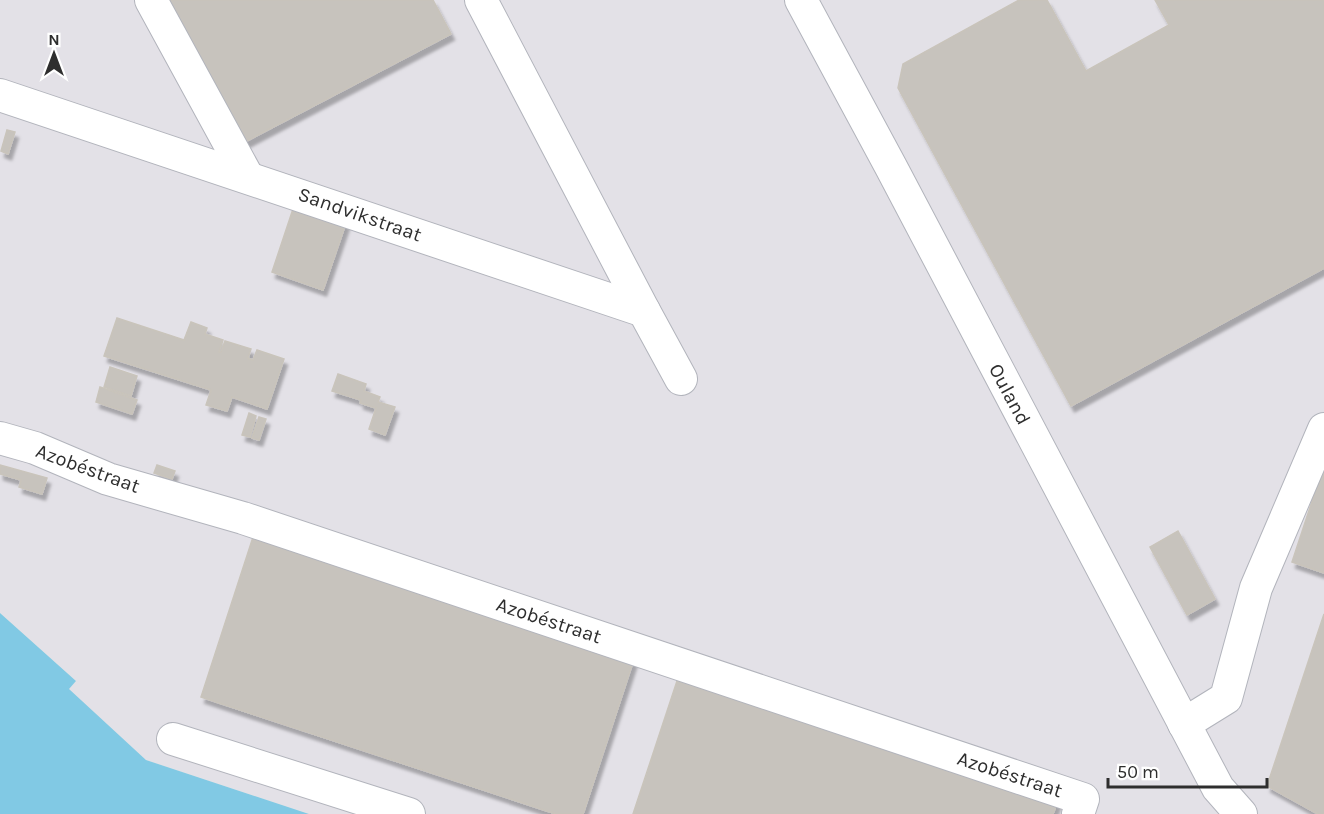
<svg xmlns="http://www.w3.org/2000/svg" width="1324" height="814" viewBox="0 0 1324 814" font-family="Karla,sans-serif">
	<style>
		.industrial { fill: #e3e1e7 }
		.water { fill: #81c9e4 }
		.building { fill: #c7c3bd; stroke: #c9c4bb; stroke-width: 1.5; filter: url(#shadow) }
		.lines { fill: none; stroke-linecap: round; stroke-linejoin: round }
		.minor-casing { stroke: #b2b4bc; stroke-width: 34 }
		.minor { stroke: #fff; stroke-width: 32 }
		.labels { text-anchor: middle; stroke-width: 4.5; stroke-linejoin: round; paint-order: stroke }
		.street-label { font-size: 20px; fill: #2e2e2e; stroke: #fff }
	</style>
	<defs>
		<filter id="shadow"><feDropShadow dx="3.5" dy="6" stdDeviation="1.5" flood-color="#0004"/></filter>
	</defs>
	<rect width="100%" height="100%" fill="#ede9e2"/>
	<polygon class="industrial" points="0,0 1324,0 1324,814 309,814 146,760 68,689 76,681 0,613"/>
	<polygon class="water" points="0,613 76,681 69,689 146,760 309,814 0,814"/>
	<g class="building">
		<polygon points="164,0 433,0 451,34 241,144"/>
		<polygon points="1019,0 1047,0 1086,71 1169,25 1155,0 1324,0 1324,268 1071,406 898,88 903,64"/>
		<polygon points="7,130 15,132 8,154 1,151"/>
		<polygon points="295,203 347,220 323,290 272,272"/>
		<polygon points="117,318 184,340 191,322 207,328 205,334 223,340 219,352 221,352 225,341 251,349 248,358 253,360 257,350 284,359 267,409 232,397 227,411 206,405 211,390 104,356"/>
		<polygon points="110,367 137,376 131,396 104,387"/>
		<polygon points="338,374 366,384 364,391 380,397 378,402 395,407 385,435 369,429 376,408 360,403 361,400 332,391"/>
		<polygon points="100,387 137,400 132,414 96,402"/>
		<polygon points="249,413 256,416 250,437 242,435"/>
		<polygon points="259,417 266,419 259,440 252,438"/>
		<polygon points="0,465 47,478 42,494 19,487 21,480 0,474"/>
		<polygon points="157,465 175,471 172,479 154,473"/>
		<polygon points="1324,465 1324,573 1292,562"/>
		<polygon points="255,531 635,656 583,814 556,814 201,697"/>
		<polygon points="1178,531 1215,599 1187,615 1150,547"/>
		<polygon points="1324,614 1324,814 1318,814 1267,786"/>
		<polygon points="680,672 1059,797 1053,814 633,814"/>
	</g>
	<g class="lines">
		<defs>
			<g id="minor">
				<polyline points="151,0 247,176"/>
				<polyline points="481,0 644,311"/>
				<polyline points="801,0 891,167 1218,788 1241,814"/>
				<polyline points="0,95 644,311 681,379"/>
				<polyline points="0,438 35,448 108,479 243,518 1083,799 1078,814"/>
				<polyline points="1184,724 1226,698 1256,588 1324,429"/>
				<polyline points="173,739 409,814"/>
			</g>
		</defs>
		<use href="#minor" class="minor-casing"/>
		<use href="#minor" class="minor"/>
	</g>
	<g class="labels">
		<g class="street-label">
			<text transform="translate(360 214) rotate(19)" y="7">Sandvikstraat</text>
			<text transform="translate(1010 394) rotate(62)" y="7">Ouland</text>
			<text transform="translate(88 468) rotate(20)" y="7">Azobéstraat</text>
			<text transform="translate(549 620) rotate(18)" y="7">Azobéstraat</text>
			<text transform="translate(1010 774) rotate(18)" y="7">Azobéstraat</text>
		</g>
	</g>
	<g transform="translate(54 54)" stroke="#ffffff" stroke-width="4.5" paint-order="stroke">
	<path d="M0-4.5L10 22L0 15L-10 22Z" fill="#2e2e2e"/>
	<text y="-9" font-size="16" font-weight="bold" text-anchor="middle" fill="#2e2e2e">N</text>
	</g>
	<path d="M1108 778v9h159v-9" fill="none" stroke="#2e2e2e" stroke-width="3"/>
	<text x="1117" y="778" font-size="18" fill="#2e2e2e" stroke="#ffffff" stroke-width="4.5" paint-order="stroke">50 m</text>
</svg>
